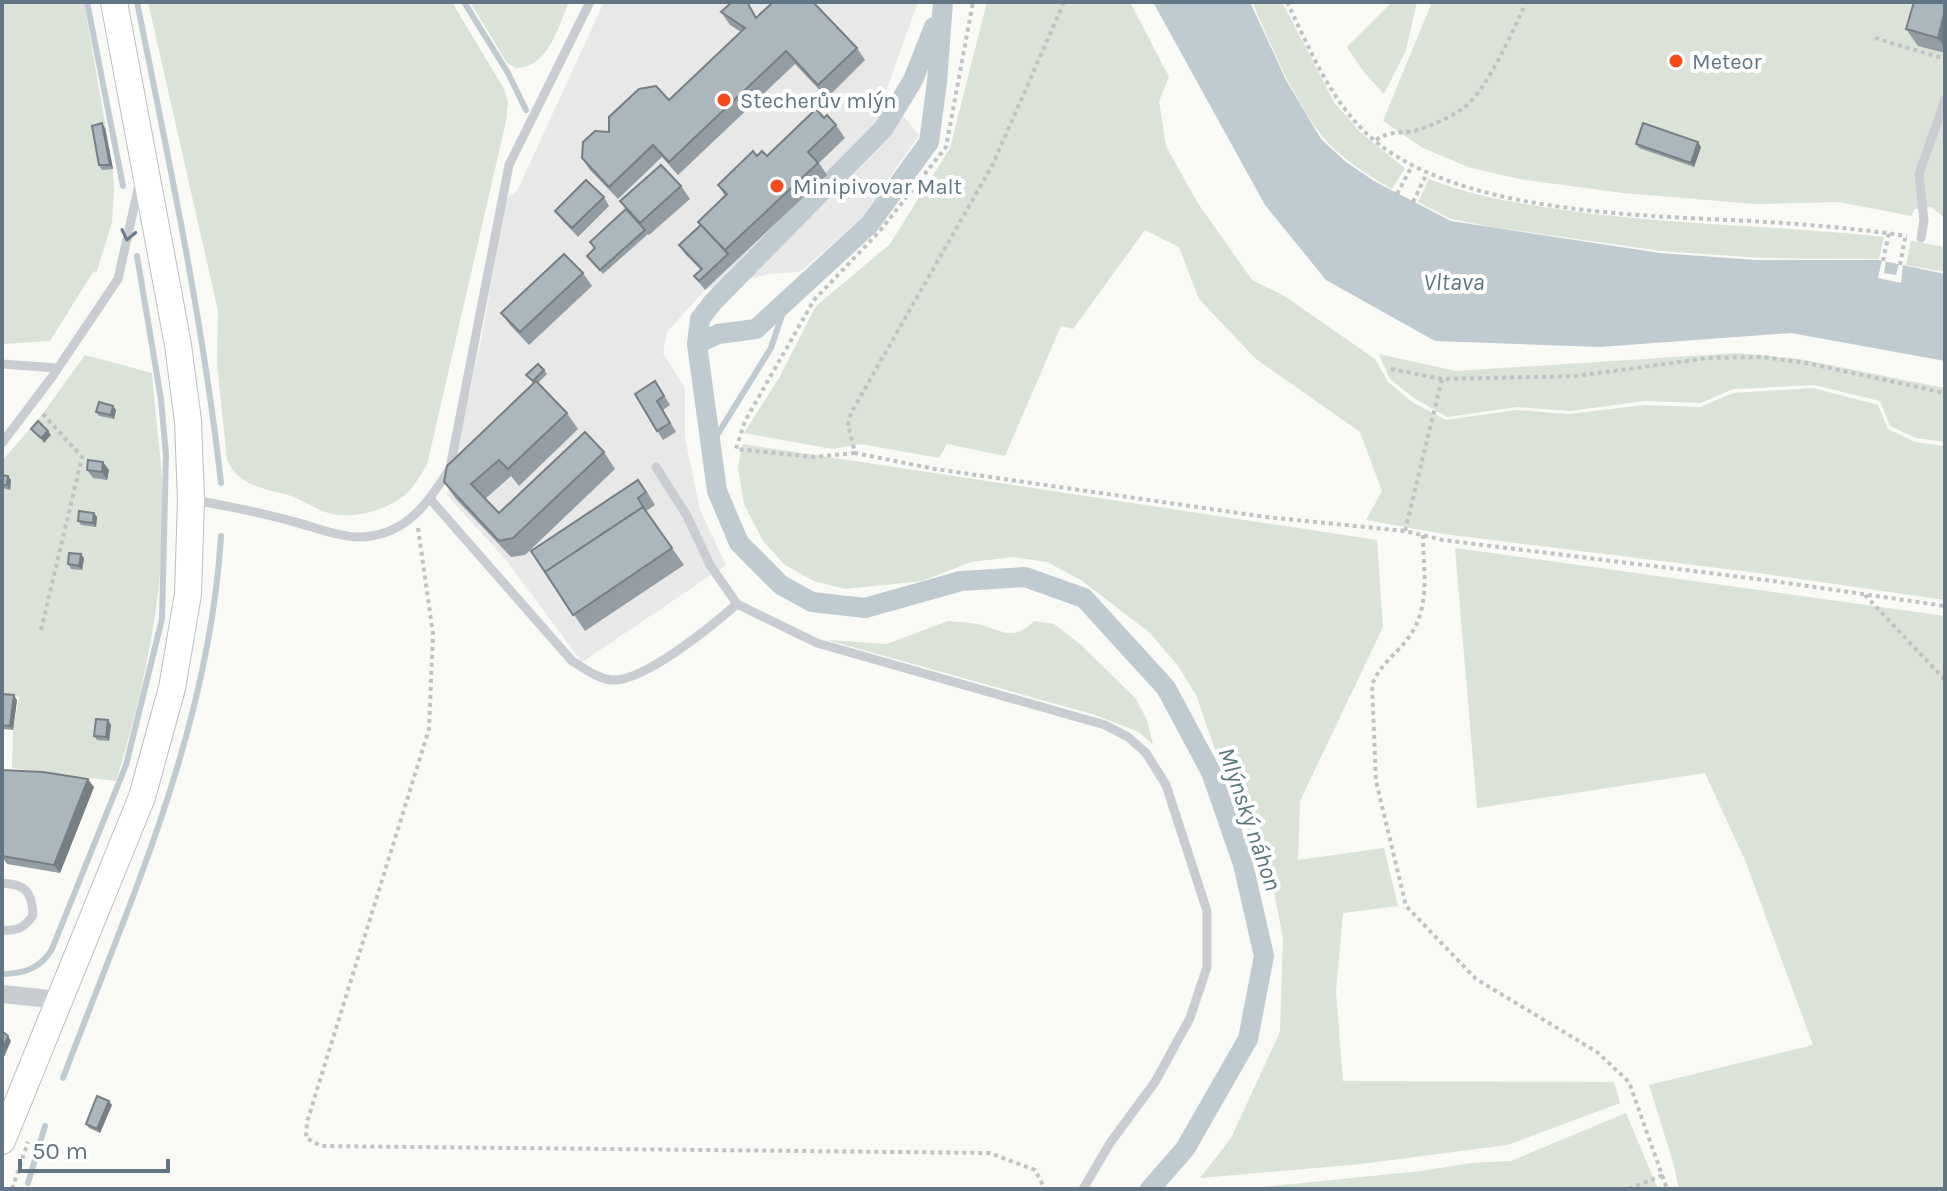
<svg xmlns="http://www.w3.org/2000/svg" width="1947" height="1191" viewBox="0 0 1947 1191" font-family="Karla,sans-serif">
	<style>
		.built { fill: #e7e8e7 }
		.green { fill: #dbe2d7 }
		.water { fill: #bfcbd0 }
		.pier { fill: #f9f9f6 }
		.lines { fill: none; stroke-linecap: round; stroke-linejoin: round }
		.stream { stroke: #bfcbd0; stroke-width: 6 }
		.canal { stroke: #bfcbd0; stroke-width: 20 }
		.secondary-casing { stroke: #b8bfc4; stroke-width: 28 }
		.path { stroke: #c0c3c5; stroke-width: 4; stroke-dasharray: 4 4; stroke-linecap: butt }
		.lane { stroke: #c9cdd1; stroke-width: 9 }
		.street { stroke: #c9cdd1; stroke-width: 18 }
		.secondary { stroke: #fff; stroke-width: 26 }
		.wall { fill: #949da3 }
		.shaded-wall { fill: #787f84 }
		.building { fill: #acb6bd; stroke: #787f84; stroke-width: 2 }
		.oneway { stroke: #6b7e8d }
		.poi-dot { fill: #f54b1a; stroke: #fff; stroke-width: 3 }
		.labels { text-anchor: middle; stroke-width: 8; stroke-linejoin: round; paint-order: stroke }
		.poi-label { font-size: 22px; fill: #617585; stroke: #fff; text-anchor: start }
		.water-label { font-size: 24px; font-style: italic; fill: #5c767e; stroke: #fff }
	</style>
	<rect width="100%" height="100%" fill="#f9f9f6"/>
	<polygon class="built" points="604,2 918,2 885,94 919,135 860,220 800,272 769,274 705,290 667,332 663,353 685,388 685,438 700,510 726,565 582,662 506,560 447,495 482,335 506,199 517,191"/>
	<g class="green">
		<polygon points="2,2 84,2 113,169 114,192 112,222 97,271 93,272 50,341 2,344"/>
		<path d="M148,2h304l52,87 4,14 -2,18 -79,344c-7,10 -13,23 -22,30 -21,17 -57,26 -83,16 -12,-5 -21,-12 -34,-16 -26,-7 -49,-9 -61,-35l-10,-96 1,-53z"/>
		<path d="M470,2h99c-11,25 -21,66 -53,66l-9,-5z"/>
		<polygon points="987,2 1130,2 1169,77 1159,101 1166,146 1197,202 1252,280 1283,295 1375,359 1388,382 1412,402 1446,420 1516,410 1569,414 1645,405 1700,407 1733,393 1813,388 1878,405 1888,429 1915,442 1945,446 1945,600 1766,574 1444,534 1366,520 1382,491 1360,432 1256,359 1199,299 1179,247 1145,230 1073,329 1061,326 1005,456 947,444 939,458 861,444 833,449 744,433 779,378 816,306 890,244 950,148"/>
		<path d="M1252,2h30l52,100 27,31 44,35 -13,21c-24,-14 -52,-31 -70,-53 -30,-39 -50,-89 -70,-134z"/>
		<polygon points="1392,2 1417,2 1406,50 1384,94 1363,71 1347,47"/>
		<polygon points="1432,2 1945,2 1945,218 1931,207 1915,209 1911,216 1839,202 1755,204 1623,193 1519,179 1468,167 1423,148 1383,121"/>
		<path d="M1429,179c48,19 99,26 149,33 102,13 204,14 306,25l-5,22 -116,-1 -102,-7 -169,-24 -41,-8 -33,-17z"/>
		<polygon points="1911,241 1945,247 1945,272 1906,265"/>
		<polygon points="1737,353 1799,359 1945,388 1945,442 1916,438 1890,426 1880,401 1814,385 1733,389 1701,403 1644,401 1570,411 1517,407 1447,417 1414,398 1390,379 1379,354 1456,371"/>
		<path d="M85,355l67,18c3,43 10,86 11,129 1,95 -19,189 -47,279l-104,-13 1,-38 6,-33 -17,-3v-233l39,-45z"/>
		<polygon points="742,444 1377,540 1383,627 1300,801 1298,860 1384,848 1398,906 1343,913 1336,991 1343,1081 1614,1082 1620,1103 1507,1145 1361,1164 1200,1178 1231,1138 1280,1032 1283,938 1273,887 1220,764 1196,695 1178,666 1150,633 1081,580 1047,562 1013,557 971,562 922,581 845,589 814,581 785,565 763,541 744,504 738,468"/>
		<polygon points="1455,548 1945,616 1945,1189 1679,1189 1673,1162 1649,1085 1813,1045 1745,860 1705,773 1477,808"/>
		<path d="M948,621c10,1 22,1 33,4 23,6 32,17 53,-4l20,3 26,20 56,55 11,21 6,25 -14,-13 -47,-18 -265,-74 60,4z"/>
		<polygon points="1626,1113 1658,1189 1243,1189 1421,1171 1471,1163 1511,1161"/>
	</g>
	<polygon class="water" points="1153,2 1250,2 1286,80 1321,139 1346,162 1374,181 1451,221 1660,253 1755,260 1879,260 1945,274 1945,361 1791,333 1600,347 1435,341 1326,280 1265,205"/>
	<polygon class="pier" points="1882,260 1886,260 1884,273 1896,275 1899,263 1903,264 1901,283 1878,278"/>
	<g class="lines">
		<g class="stream">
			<polyline points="87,2 123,186"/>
			<path d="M137,2c32,159 66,319 84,481"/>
			<polyline points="464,2 508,73 526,110"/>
			<polyline points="711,445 771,348 787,300"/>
			<path d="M2,974c22,0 39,-6 50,-25l74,-184 36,-146 4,-164 -5,-56 -24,-143"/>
			<path d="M63,1078c68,-180 146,-348 158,-542"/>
			<polyline points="28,1183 45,1126"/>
		</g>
		<g class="canal">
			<polyline points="943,2 937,82 929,142 869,225 756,329 718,334 697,344 717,491 739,543 781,585 812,602 865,608 961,581 1025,577 1084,598 1166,688 1211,772 1243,864 1264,956 1248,1039 1185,1149 1150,1189"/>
			<polyline points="697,344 700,319 713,302 884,128 913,80 934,27"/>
		</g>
		<defs>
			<polyline id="secondary" points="2,1141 142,797 172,688 188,594 191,500 188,421 178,345 114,2"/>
		</defs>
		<use href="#secondary" class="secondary-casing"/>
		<g class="path">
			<polyline points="1064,2 993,164 851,413 848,425 855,453 935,469 1266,517 1405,531 1443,540 1766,580 1945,606"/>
			<path d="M1287,2c21,43 40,91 74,126 85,89 290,87 407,94 46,3 93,7 139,14"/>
			<polyline points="1875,38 1945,59"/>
			<path d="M1376,140c17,-11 24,-5 41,-10 14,-4 34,-13 45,-21 24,-16 52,-80 64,-107"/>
			<polyline points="1397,194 1412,166"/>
			<polyline points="1413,202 1427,173"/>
			<polyline points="1883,261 1889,233"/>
			<polyline points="1900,265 1905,238"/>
			<polyline points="1391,369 1442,379 1576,376 1709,358 1763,357 1807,363 1945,393"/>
			<polyline points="855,453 813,457 736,449 745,421 814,300 879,232 946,147 973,2"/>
			<polyline points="418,528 433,634 429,729 307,1122 306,1138 321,1146 990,1153 1035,1170 1045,1189"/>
			<polyline points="1405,531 1442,379"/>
			<path d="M1423,535c0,31 7,65 -9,94 -11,21 -34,33 -42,56l4,96 30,125 70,73 121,73 32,30 38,107"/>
			<polyline points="1865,595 1945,680"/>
			<polyline points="41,630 82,457 42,413"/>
			<polyline points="12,1189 28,1142"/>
			<polyline points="1629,1189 1663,1175"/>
		</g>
		<g class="lane">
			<polyline points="1921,238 1924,221 1919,174 1945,100"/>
			<polyline points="2,364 57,368"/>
			<polyline points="2,443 52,377 118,279 139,185"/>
			<polyline points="656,467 687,516 710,565 737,604 817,643 1105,725 1128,737 1146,753 1166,785 1207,911 1207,967 1190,1018 1155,1082 1110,1143 1083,1189"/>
			<path d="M194,500c33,6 65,12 97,21 21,5 43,15 65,16 48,1 72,-33 94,-69l59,-303 81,-163"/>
			<path d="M431,500l141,161c12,7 24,17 39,19 32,3 102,-55 126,-76"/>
			<path d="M2,883c24,1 30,9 31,32 -8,13 -16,16 -31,15"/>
		</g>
		<polyline class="street" points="2,994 60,1000"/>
		<use href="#secondary" class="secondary"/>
	</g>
	<g class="wall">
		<polygon points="1945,2 1945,53 1918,46 1906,29"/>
		<polygon points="721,12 757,17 857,48 865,60 827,98 795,64 678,175 662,157 618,199 590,170 582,158 609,132 669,100 741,32 730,25"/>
		<polygon points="824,118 836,125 845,138 819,163 827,175 705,290 694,276 701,270 685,254 679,245 701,225 725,196 718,185 757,156 767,156"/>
		<polygon points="105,128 113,169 102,170 99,165"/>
		<polygon points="1636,144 1701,147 1694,167 1639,148"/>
		<polygon points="681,186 690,199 649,235 648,234 603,274 587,256 595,248 626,209 620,201"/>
		<polygon points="604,197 609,206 578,237 561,219 555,211"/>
		<polygon points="583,273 592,286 529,345 510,325 501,313"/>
		<polygon points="544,370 547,374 538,383 567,413 578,429 519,486 511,476 485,499 499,513 604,452 615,469 525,555 511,557 456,499 444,482 534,384 526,375"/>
		<polygon points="661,390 670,405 663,410 676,432 663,440 635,394"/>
		<polygon points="113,406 116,410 114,419 99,416 96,412"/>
		<polygon points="87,470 109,470 107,480 93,478"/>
		<polygon points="2,475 8,476 11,480 10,490 2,488"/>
		<polygon points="647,492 655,505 646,511 684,565 585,631 531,551"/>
		<polygon points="94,513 97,517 96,527 81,525 78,521"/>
		<polygon points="84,558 82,570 71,569 68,564"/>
		<polygon points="2,694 17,700 13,730 2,729"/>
		<polygon points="108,720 111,725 109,741 97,740 94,736"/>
		<polygon points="2,770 94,787 60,873 7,864 2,857"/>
		<polygon points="112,1105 100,1133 89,1128 86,1124"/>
	</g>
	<g class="shaded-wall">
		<polygon points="1945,10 1945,48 1938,38"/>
		<polygon points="102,123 105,128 113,169 110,165"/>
		<polygon points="1698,142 1701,147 1694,167 1691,163"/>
		<polygon points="113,406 116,410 114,419 111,415"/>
		<polygon points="48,431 51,435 44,443 41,438"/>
		<polygon points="103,462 109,470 107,480 102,472"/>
		<polygon points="8,476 11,480 10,490 7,485"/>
		<polygon points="94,513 97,517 96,527 93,523"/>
		<polygon points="81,554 84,558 82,570 79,566"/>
		<polygon points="14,695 17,700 13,730 10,726"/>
		<polygon points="108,720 111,725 109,741 106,737"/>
		<polygon points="88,779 94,787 60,873 54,865"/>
		<polygon points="8,1036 11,1041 4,1057 2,1051"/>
		<polygon points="109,1101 112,1105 100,1133 97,1129"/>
	</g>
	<g class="building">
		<polygon points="732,2 747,2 756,18 773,2 813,2 857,48 818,85 786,51 669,162 653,145 609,187 582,158 583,142 595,131 609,132 609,117 639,89 656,86 669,100 745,28 721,12"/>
		<polygon points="1914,2 1945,2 1945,10 1938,38 1906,29"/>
		<polygon points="816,109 824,118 827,115 836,125 808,152 818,163 725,250 698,222 727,194 718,185 753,151 757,156 762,151 767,156"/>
		<polygon points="102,123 110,165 99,165 92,126"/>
		<polygon points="1643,123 1698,142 1691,163 1636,144"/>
		<polygon points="661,165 681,186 640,223 620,201"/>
		<polygon points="586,180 604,197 572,228 555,211"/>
		<polygon points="626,209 645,230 600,270 587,256 595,248 590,242"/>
		<polygon points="701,225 728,254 699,281 694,276 702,269 679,245"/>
		<polygon points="564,254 583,273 520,332 501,313"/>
		<polygon points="538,364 544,370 533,381 526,375"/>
		<polygon points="536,381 567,413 508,469 499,460 471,484 499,513 585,432 604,452 513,538 499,541 444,482 447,466"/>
		<polygon points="655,381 664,396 657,401 670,423 657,431 635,394"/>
		<polygon points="99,402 113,406 111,415 96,412"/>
		<polygon points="38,421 48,431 41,438 31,429"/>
		<polygon points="88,460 103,462 102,472 87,470"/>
		<polygon points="2,475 8,476 7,485 2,485"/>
		<polygon points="638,480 646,492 638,498 643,507 545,572 531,551"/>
		<polygon points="643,507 672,548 573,615 545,572"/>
		<polygon points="79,511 94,513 93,523 78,521"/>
		<polygon points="69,553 81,554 79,566 68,564"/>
		<polygon points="2,694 14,695 10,726 2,725"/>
		<polygon points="96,719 108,720 106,737 94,736"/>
		<polygon points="2,770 43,772 88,779 54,865 2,856"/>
		<polygon points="2,1031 8,1036 2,1051"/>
		<polygon points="97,1096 109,1101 97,1129 86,1124"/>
	</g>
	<defs><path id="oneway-chevron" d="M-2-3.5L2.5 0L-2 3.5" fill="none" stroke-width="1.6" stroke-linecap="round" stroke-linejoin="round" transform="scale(2)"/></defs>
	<use class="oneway" href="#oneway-chevron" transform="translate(128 235) rotate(102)"/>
	<g class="poi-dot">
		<circle cx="1676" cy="61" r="8"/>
		<circle cx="724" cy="100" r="8"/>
		<circle cx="777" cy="186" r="8"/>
	</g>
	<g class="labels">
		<g class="poi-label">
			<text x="1692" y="69">Meteor</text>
			<text x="740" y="108">Stecherův mlýn</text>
			<text x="793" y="194">Minipivovar Malt</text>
		</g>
		<g class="water-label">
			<text x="1454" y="290">Vltava</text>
			<text transform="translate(1250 819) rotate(71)" y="8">Mlýnský náhon</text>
		</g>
	</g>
	<rect width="1947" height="1191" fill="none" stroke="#617585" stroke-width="8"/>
	<path d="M20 1159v12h148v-12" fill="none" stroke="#617585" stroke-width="4"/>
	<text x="32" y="1159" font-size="24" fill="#617585" stroke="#ffffff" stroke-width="6" paint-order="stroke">50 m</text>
</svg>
